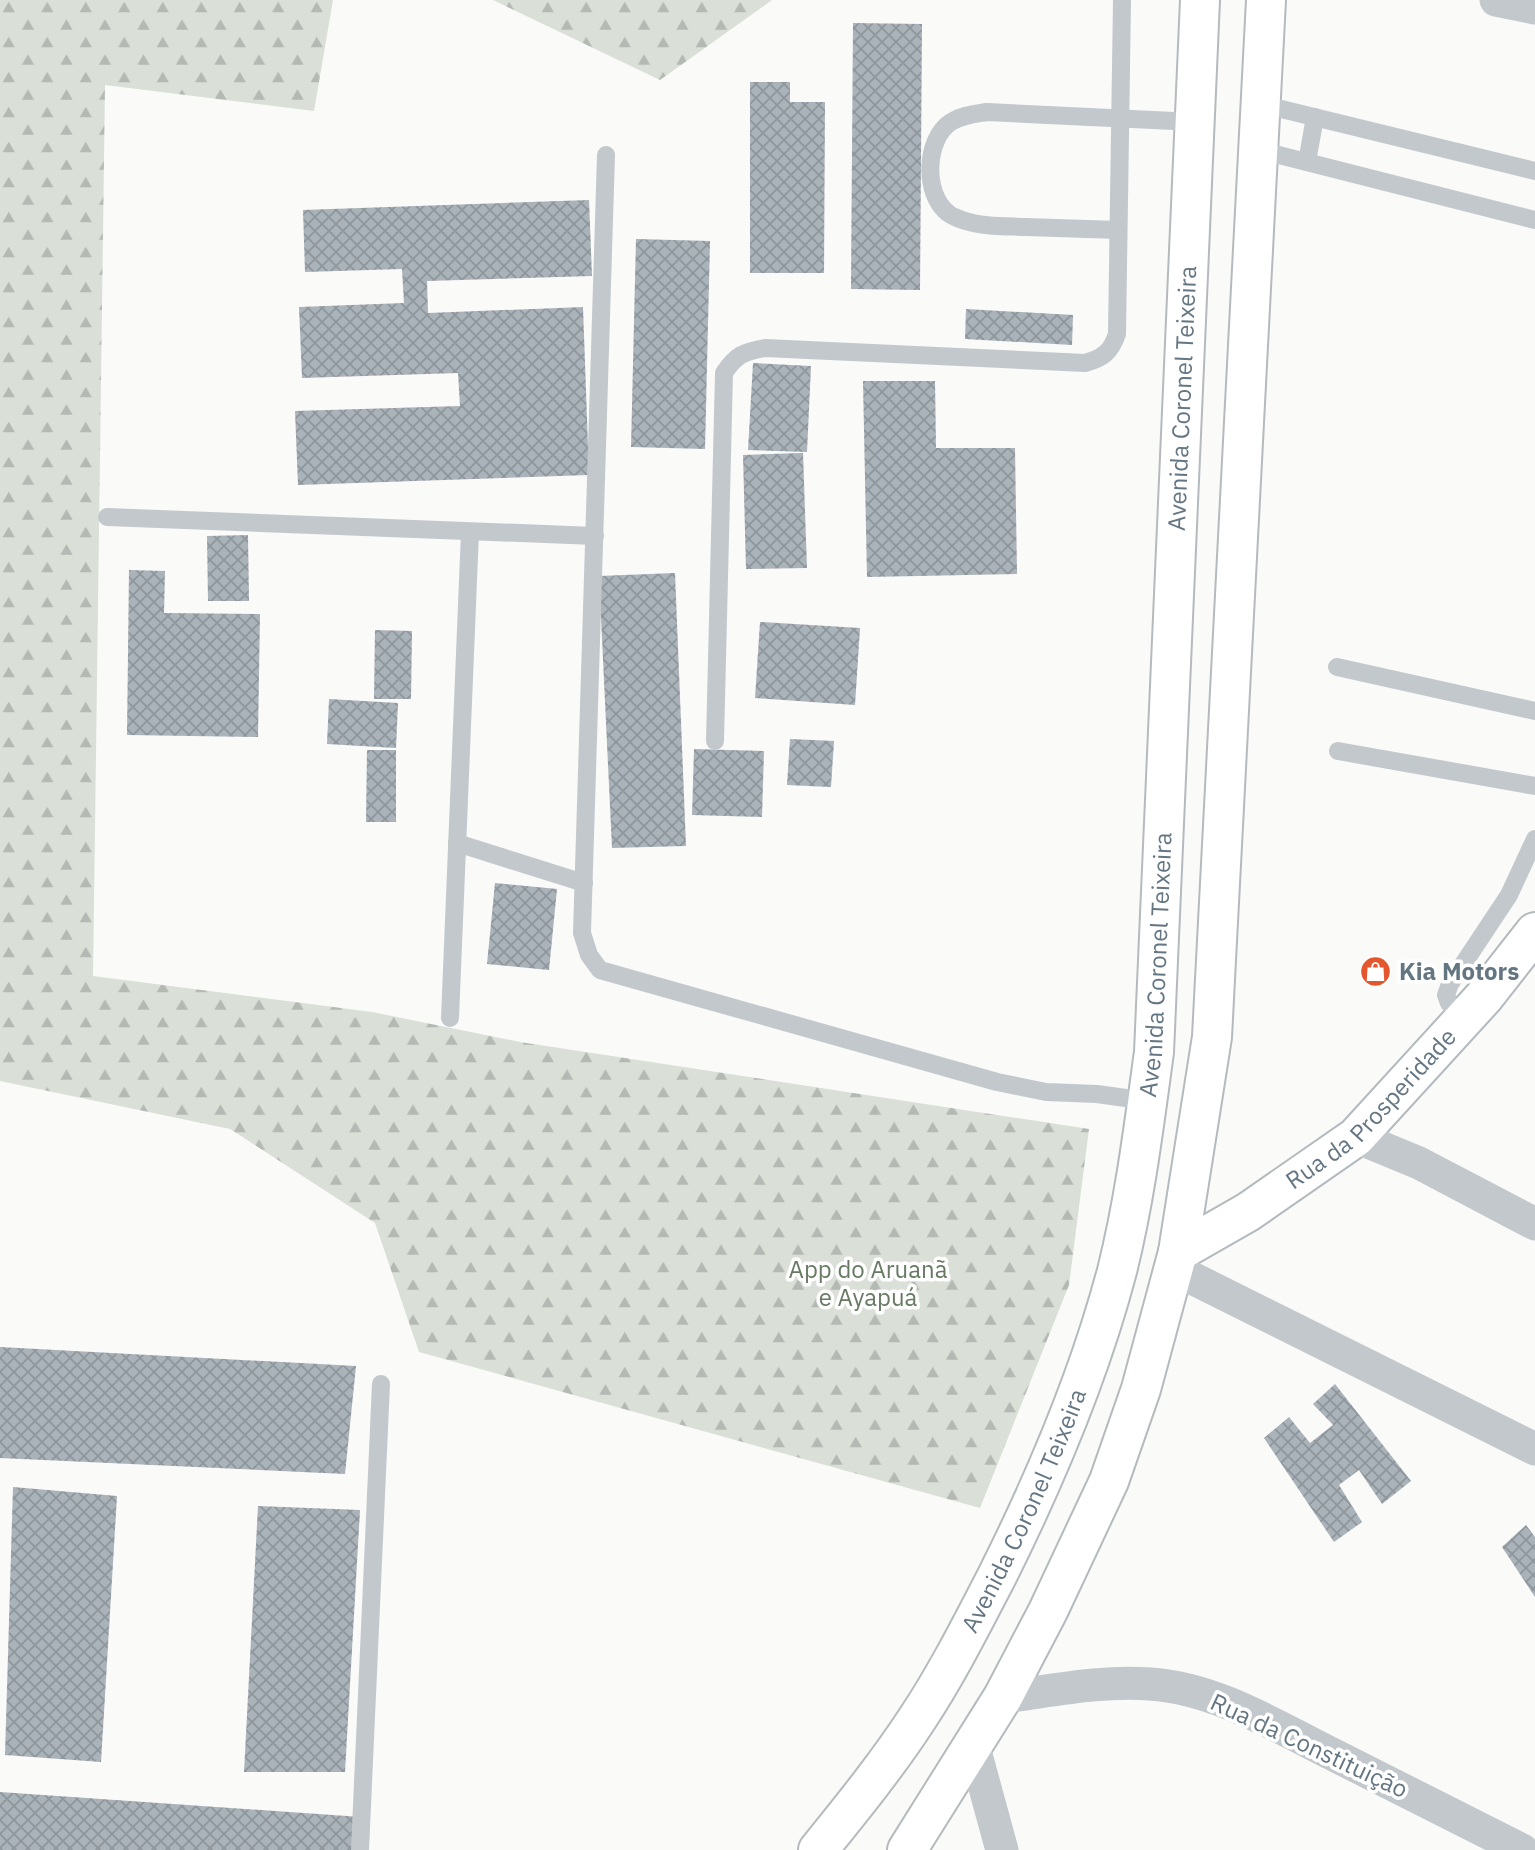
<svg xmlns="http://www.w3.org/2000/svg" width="1535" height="1850" viewBox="0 0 1535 1850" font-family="'IBM Plex Sans',sans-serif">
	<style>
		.forest { fill: url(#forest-firs) }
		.building { fill: url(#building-cross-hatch) }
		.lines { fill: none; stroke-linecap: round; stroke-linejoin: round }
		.secondary-casing { stroke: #b3babf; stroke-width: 42 }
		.primary-casing { stroke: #b5babe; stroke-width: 42 }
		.lane { stroke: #c3c8cc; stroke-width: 18 }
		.street { stroke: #c3c8cc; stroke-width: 33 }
		.secondary { stroke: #fff; stroke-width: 38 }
		.primary { stroke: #fff; stroke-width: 38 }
		.labels { text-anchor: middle; stroke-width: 7; stroke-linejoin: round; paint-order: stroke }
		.street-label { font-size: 24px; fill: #657683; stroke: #fff }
		.poi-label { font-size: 24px; font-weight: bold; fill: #657683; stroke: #fff; text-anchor: start }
		.park-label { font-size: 24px; fill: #687a64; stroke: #fff }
	</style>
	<defs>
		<pattern id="forest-firs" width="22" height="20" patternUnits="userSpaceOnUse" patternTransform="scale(1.75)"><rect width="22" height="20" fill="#dadfd7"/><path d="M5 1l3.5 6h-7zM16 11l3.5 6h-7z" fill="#b4b9b4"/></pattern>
		<pattern id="building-cross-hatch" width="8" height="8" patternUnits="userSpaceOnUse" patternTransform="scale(1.75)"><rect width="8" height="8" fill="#aab3b9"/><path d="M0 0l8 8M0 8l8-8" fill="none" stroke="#8e969c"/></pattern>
	</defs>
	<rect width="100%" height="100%" fill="#fafaf8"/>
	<g class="forest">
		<polygon points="0,0 333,0 314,111 105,85 93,976 372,1012 520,1042 1089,1129 1069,1285 980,1508 419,1352 375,1223 230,1129 0,1081"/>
		<polygon points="493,0 772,0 660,80"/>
	</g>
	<g class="building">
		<polygon points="853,23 922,24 920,290 851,289"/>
		<polygon points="750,82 790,82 790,102 825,102 824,273 750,273"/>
		<polygon points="589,200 592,276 427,281 428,313 583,307 589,475 298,485 295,411 460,406 458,373 302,378 299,307 404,303 402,269 305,272 303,210"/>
		<polygon points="636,239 710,241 705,449 631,447"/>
		<polygon points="966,309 1073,315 1072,345 965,339"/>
		<polygon points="753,363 811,366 807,452 748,450"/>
		<polygon points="863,381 935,381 936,448 1015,448 1017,574 867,577"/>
		<polygon points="803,453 807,568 746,569 743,455"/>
		<polygon points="248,535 249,601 208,601 207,536"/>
		<polygon points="129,570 165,571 164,613 260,614 258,737 127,735"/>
		<polygon points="675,573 686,846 612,848 599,576"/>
		<polygon points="760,622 860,628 855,705 755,698"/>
		<polygon points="375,630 412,631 411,699 374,699"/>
		<polygon points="329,699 398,703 396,748 327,744"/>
		<polygon points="790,739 834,741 831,787 787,785"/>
		<polygon points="694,749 764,751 762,817 692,815"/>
		<polygon points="367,750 396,750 396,822 366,822"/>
		<polygon points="495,883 557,889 549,970 487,964"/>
		<polygon points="0,1347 356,1366 345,1474 0,1458"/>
		<polygon points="1335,1384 1411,1481 1382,1504 1359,1470 1339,1485 1362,1522 1334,1542 1264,1438 1289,1417 1310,1443 1333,1425 1313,1404"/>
		<polygon points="13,1487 117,1496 101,1762 5,1755"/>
		<polygon points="258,1506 360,1510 345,1772 244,1772"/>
		<polygon points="1526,1525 1535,1537 1535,1597 1502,1547"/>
		<polygon points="0,1792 361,1817 358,1850 0,1850"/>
	</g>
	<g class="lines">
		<defs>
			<g id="secondary">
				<path id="s1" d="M1178,1252l70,-40 108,-75 128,-140 51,-65"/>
			</g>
			<g id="primary">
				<path id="s2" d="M818,1850c34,-42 69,-85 99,-131 30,-45 55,-95 80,-143 49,-98 92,-199 120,-305 18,-72 27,-146 37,-219l46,-1052"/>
				<polyline points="907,1850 1003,1697 1048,1611 1109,1481 1141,1389 1178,1252 1212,1037 1266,0"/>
			</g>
		</defs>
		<use href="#secondary" class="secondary-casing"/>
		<use href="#primary" class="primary-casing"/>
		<g class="lane">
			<polyline points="1261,104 1535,171"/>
			<polyline points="1259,150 1535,220"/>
			<polyline points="606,155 582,933 589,955 600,970 997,1082 1046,1092 1097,1094 1147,1101"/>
			<polyline points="1307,162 1315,117"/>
			<path d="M1118,230c-30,-1 -61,-2 -92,-3 -21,-1 -43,0 -64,-7 -4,-2 -11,-4 -14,-7 -25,-19 -23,-74 3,-91 11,-7 24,-8 36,-10l208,10"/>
			<polyline points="107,517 595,536"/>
			<polyline points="1337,667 1535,711"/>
			<path d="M715,741l9,-368c12,-18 19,-21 41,-25l320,15c18,-5 26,-11 32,-29l5,-334"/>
			<polyline points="1338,751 1535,786"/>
			<polyline points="457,843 584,883"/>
			<polyline points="1465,1017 1449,1003 1446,995 1450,984 1509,895 1535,839"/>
			<polyline points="450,1018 470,532"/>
			<polyline points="360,1850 381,1384"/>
		</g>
		<g class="street">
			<polyline points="1496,0 1535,8"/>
			<polyline points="1356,1137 1419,1163 1535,1224"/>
			<polyline points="1174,1269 1535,1449"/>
			<path d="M1003,1697c48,-6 99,-17 147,-13 65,4 126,42 182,70 63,32 127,64 190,96"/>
			<polyline points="973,1744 1002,1850"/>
		</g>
		<use href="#secondary" class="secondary"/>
		<use href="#primary" class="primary"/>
	</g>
	<defs>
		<symbol id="shop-disc" viewBox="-11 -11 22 22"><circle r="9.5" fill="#e4572e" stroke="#fff"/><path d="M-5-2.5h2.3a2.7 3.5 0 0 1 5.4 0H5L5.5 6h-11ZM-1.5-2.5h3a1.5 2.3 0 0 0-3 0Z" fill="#fff"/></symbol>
	</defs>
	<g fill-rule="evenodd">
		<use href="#shop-disc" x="1358" y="954" width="35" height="35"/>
	</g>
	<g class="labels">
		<g class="street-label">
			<text dy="8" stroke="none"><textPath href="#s2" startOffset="1533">Avenida Coronel Teixeira</textPath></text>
			<text dy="8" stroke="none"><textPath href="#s2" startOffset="966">Avenida Coronel Teixeira</textPath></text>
			<text dy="8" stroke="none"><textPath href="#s1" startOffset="242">Rua da Prosperidade</textPath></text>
			<text dy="8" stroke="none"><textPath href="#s2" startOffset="399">Avenida Coronel Teixeira</textPath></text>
			<text transform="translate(1309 1746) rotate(25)" y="8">Rua da Constituição</text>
		</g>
		<g class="poi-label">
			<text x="1399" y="980">Kia Motors</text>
		</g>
		<g class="park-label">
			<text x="868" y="1278">App do Aruanã<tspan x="868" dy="28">e Ayapuá</tspan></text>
		</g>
	</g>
</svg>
